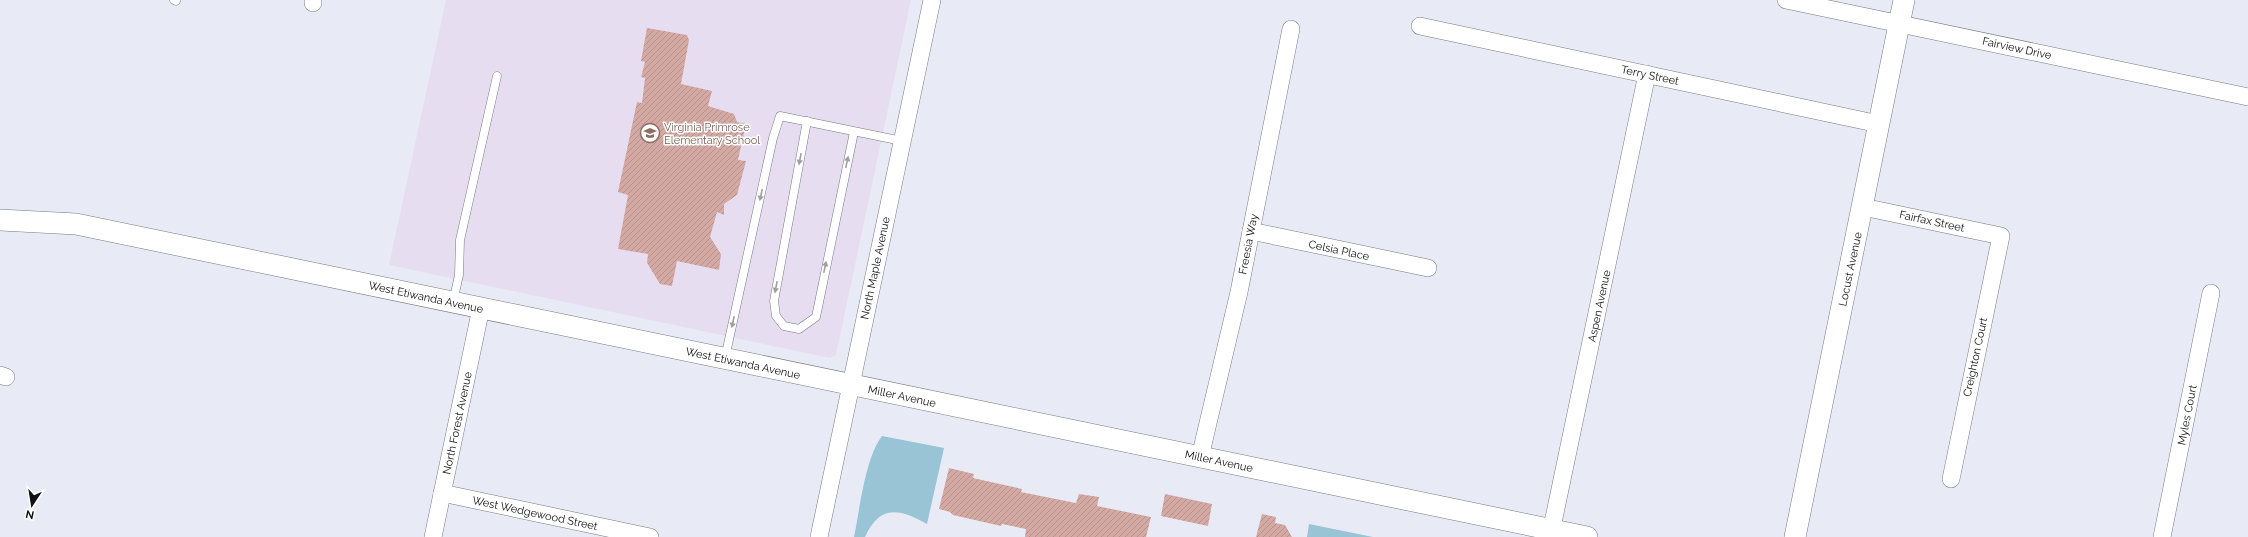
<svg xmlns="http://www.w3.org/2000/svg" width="2248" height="537" viewBox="0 0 2248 537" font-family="Raleway,sans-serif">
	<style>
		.education { fill: #e7ddf1 }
		.water { fill: #98c4d5 }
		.building { fill: url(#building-hatch) }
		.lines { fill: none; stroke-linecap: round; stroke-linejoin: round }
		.service-casing { stroke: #767982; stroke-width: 9 }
		.minor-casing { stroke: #767982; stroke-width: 18 }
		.tertiary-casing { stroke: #767982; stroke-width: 22 }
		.service { stroke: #fff; stroke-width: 8 }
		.minor { stroke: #fff; stroke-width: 17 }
		.tertiary { stroke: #fff; stroke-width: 21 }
		.oneway { fill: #9f9fa1 }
		.labels { text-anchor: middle; stroke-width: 3; stroke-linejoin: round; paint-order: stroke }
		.street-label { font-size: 11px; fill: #0f1013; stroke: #fff }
		.education-label { font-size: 11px; fill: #785e54; stroke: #fff; text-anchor: start }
	</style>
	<defs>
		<pattern id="building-hatch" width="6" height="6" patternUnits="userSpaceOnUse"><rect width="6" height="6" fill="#d5a9a3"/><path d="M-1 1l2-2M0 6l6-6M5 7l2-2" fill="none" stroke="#b6908b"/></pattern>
	</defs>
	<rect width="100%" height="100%" fill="#e8ebf5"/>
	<polygon class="education" points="446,0 911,0 836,355 830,358 389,265"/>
	<g class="water">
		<path d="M882,436l62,12 -17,76c-27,-15 -47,-20 -62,13h-11c6,-28 11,-79 28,-101z"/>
		<polygon points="1309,524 1373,537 1307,537"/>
	</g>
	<g class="building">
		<polygon points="647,28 687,35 689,40 681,84 712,91 708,106 734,114 737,122 746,124 738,160 746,161 737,195 724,204 724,215 717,212 710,237 721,254 719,270 677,261 672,286 660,284 647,263 648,254 618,249 628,195 618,192 637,102 642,103 645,78 641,77 645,62 641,61"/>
		<polygon points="949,468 974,474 973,478 1022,489 1021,492 1076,503 1079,494 1099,497 1097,506 1151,517 1146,537 1025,537 1026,529 1002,524 1001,526 953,515 950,512 939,509"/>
		<polygon points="1165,494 1212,504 1208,526 1161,516"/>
		<polygon points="1262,514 1276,517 1275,523 1285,525 1292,537 1256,537"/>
	</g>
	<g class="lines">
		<defs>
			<g id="service">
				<polyline points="174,0 176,1"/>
				<polyline points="807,121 774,301 776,316 784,326 799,329 816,317 854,132"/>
				<polyline points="453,302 459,275 460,240 497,76"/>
				<polyline points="725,358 773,138 780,116 902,141"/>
			</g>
			<g id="minor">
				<polyline points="1786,0 2248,97"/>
				<polyline points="313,3 313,0"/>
				<polyline points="1420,26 1879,124"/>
				<polyline points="1863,207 2001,236 1951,479"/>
				<polyline points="1251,231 1428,268"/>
				<polyline points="0,375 6,377"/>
				<polyline points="1200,457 1239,292 1291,29"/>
				<polyline points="442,493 650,537"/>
				<polyline points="433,537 481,308"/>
				<polyline points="819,537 932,0"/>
				<polyline points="1550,537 1647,74"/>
				<polyline points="2162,537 2211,293"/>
			</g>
			<g id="tertiary">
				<polyline points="0,220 76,224 1587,537"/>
				<polyline points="1795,537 1904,0"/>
			</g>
		</defs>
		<use href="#service" class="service-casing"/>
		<use href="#minor" class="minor-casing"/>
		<use href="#tertiary" class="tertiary-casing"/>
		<use href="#service" class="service"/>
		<use href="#minor" class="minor"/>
		<use href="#tertiary" class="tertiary"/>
	</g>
	<defs><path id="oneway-solid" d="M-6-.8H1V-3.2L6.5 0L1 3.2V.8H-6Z"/></defs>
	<g class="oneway">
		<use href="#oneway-solid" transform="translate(800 159) rotate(101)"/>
		<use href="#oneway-solid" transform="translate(847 162) rotate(-78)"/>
		<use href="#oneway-solid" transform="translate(761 195) rotate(102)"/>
		<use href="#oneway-solid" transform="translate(825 267) rotate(-78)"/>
		<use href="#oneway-solid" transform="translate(776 287) rotate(101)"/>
		<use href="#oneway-solid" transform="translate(733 322) rotate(102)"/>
	</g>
	<defs>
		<symbol id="school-ring" viewBox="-11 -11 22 22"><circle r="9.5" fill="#fff" stroke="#8d6e63" stroke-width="1.5"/><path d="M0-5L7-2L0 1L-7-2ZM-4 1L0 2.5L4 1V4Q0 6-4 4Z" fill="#8d6e63"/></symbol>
	</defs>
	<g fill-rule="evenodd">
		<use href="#school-ring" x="639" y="122" width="22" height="22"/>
	</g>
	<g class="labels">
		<g class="street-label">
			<text transform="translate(2017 48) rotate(12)" y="4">Fairview Drive</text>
			<text transform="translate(1650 75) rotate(12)" y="4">Terry Street</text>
			<text transform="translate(1932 221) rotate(12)" y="4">Fairfax Street</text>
			<text transform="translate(1248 244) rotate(-79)" y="4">Freesia Way</text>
			<text transform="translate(1339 250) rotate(12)" y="4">Celsia Place</text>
			<text transform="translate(875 268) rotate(-78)" y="4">North Maple Avenue</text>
			<text transform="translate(1850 269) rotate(-78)" y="4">Locust Avenue</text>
			<text transform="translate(426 297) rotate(12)" y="4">West Etiwanda Avenue</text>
			<text transform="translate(1599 306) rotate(-78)" y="4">Aspen Avenue</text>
			<text transform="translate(1975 357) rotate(-78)" y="4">Creighton Court</text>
			<text transform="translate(743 363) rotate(12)" y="4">West Etiwanda Avenue</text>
			<text transform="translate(902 396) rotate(12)" y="4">Miller Avenue</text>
			<text transform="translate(2187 415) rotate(-79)" y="4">Myles Court</text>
			<text transform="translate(457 423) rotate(-78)" y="4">North Forest Avenue</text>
			<text transform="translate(1219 461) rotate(12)" y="4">Miller Avenue</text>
			<text transform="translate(535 513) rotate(12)" y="4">West Wedgewood Street</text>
		</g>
		<g class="education-label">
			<text x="664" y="131">Virginia Primrose<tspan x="664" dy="13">Elementary School</tspan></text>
		</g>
	</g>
	<g transform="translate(32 505) rotate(192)" stroke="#ffffff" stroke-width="3" paint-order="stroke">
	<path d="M0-3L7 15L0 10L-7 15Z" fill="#0f1013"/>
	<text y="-6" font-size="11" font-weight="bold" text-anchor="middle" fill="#0f1013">N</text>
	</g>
</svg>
